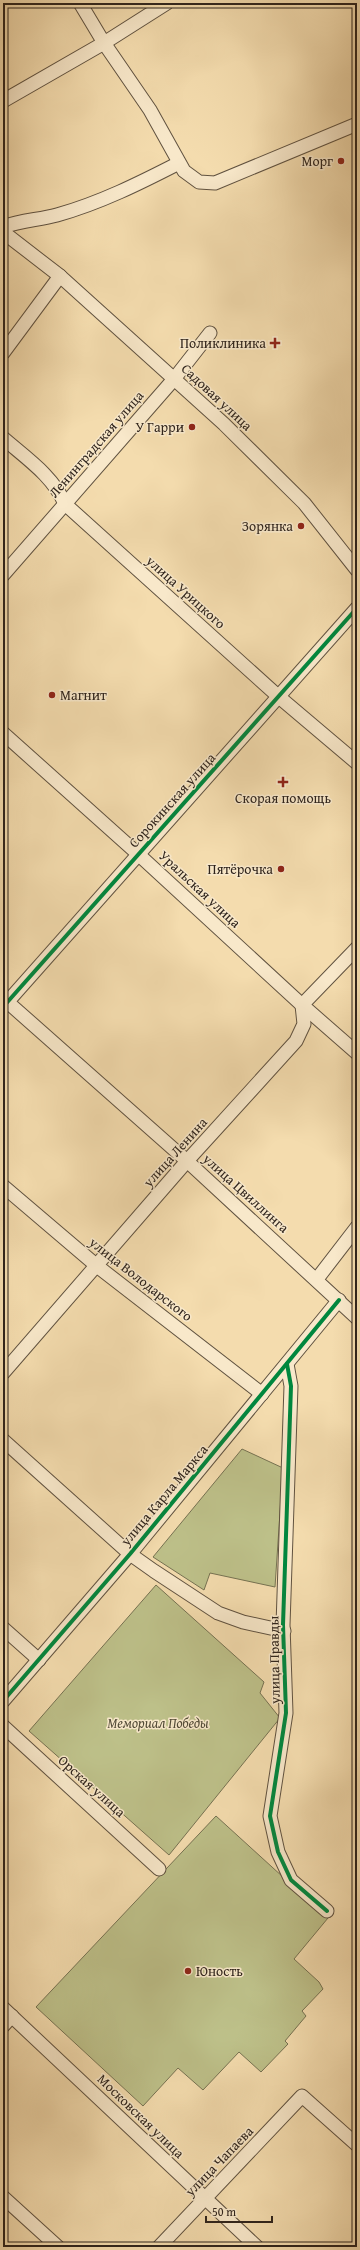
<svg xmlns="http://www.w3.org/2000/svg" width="360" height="2250" viewBox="0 0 360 2250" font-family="'Gentium Book Plus',serif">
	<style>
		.green { fill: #bdc089; stroke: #767252 }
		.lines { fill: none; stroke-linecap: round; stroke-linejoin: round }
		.minor-casing { stroke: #605240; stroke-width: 15 }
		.minor { stroke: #f8e8ca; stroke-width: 13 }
		.cycleway-casing { stroke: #f8e8ca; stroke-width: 6 }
		.cycleway { stroke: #00873e; stroke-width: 4 }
		.poi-dot { fill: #8f2418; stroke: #f8e8ca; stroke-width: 1.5 }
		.labels { text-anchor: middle; stroke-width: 3; stroke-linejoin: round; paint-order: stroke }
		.poi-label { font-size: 14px; fill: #2f241c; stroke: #f8e8ca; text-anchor: end }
		.street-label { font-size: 14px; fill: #2f241c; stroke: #f8e8ca }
		.park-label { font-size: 14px; font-style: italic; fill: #524b37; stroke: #f8e8ca }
	</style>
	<rect width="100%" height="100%" fill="#f4dcae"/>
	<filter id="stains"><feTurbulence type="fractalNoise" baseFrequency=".005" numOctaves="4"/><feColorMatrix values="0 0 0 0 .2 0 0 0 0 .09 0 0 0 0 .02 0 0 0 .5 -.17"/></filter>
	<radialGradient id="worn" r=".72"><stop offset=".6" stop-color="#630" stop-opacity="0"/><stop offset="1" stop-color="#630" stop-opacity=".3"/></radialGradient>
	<g class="green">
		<polygon points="242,1449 283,1468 275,1587 210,1573 204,1590 153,1557"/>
		<polygon points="156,1585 264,1682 260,1693 280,1718 169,1855 29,1731"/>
		<polygon points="216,1816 328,1918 294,1959 319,1982 323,1989 302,2011 306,2016 285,2041 288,2044 261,2072 239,2052 203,2090 178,2068 143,2106 36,2007"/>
	</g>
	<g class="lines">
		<defs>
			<g id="minor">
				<polyline points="80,3 104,43 167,3"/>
				<polyline points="3,101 104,43 150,110 184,171 199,182 215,183 357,124"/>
				<path d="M3,227c18,-7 36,-7 54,-12 43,-12 83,-32 122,-52"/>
				<polyline points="3,232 60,276 224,424 304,503 357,570"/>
				<polyline points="3,353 60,276"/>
				<path d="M3,438c23,20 50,38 62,66l214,193 78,66"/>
				<polyline points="3,575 174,379 210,333"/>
				<polyline points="3,733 138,854 302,1005 357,1053"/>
				<polyline points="3,998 187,1161 357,1318"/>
				<polyline points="302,1005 357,948"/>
				<polyline points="3,1007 357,608"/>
				<polyline points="3,1186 97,1266 262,1394"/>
				<polyline points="317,1279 357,1227"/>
				<polyline points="287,1364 291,1386 283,1625 286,1713 270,1816 278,1852 291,1880 327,1911"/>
				<polyline points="3,1373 187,1161 296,1041 304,1024 302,1005"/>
				<polyline points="3,1440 130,1554 154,1571 218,1613 243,1622 284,1631"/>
				<polyline points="3,1628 39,1660"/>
				<polyline points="3,1701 130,1554 339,1300"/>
				<polyline points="3,1726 159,1869"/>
				<polyline points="3,2008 257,2247"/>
				<polyline points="3,2026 12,2016"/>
				<polyline points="3,2197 58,2247"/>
				<polyline points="159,2247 302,2096 357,2145"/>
			</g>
		</defs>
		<use href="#minor" class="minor-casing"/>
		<use href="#minor" class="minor"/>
		<defs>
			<g id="cycleway">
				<polyline points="3,1007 357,608"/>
				<polyline points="287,1364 291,1386 283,1625 286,1713 270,1816 278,1852 291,1880 327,1911"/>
				<polyline points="3,1701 130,1554 339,1300"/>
			</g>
		</defs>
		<use href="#cycleway" class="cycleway-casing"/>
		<use href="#cycleway" class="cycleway"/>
	</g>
	<g class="poi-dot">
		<circle cx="341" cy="161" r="4"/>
		<path d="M273 337h4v4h4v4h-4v4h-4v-4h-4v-4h4z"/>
		<circle cx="192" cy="427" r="4"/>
		<circle cx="301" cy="526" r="4"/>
		<circle cx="52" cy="695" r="4"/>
		<path d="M281 776h4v4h4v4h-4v4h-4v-4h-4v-4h4z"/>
		<circle cx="281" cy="869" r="4"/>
		<circle cx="188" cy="1971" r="4"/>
	</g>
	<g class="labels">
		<g class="poi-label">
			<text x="333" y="166">Морг</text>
			<text x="266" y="348">Поликлиника</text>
			<text x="184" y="432">У Гарри</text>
			<text x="293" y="531">Зорянка</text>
			<text x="60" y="700" text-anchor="start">Магнит</text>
			<text x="283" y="803" text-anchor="middle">Скорая помощь</text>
			<text x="273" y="874">Пятёрочка</text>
			<text x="196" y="1976" text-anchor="start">Юность</text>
		</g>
		<g class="street-label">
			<text transform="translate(217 397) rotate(43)" y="5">Садовая улица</text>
			<text transform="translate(96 444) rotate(-49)" y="5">Ленинградская улица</text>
			<text transform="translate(186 592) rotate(42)" y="5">улица Урицкого</text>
			<text transform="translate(172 800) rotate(-48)" y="5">Сорокинская улица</text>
			<text transform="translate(200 889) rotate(43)" y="5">Уральская улица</text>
			<text transform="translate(175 1152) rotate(-48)" y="5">улица Ленина</text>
			<text transform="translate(246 1193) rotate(42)" y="5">улица Цвиллинга</text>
			<text transform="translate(141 1279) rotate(38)" y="5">улица Володарского</text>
			<text transform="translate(164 1495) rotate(-50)" y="5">улица Карла Маркса</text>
			<text transform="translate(274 1660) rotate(-91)" y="5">улица Правды</text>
			<text transform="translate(92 1786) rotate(42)" y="5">Орская улица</text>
			<text transform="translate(141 2116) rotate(44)" y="5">Московская улица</text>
			<text transform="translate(219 2161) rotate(-46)" y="5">улица Чапаева</text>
		</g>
		<g class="park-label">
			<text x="158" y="1728">Мемориал Победы</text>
		</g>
	</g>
	<rect width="360" height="2250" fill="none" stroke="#f4dcae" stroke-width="16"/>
	<rect x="4" y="4" width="352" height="2242" fill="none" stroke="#2f241c" stroke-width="2"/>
	<rect x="8" y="8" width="344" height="2234" fill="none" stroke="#2f241c"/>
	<path d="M206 2216v6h66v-6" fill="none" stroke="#2f241c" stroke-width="2"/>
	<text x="212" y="2216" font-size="12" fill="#2f241c" stroke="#f8e8ca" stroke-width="3" paint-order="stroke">50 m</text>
	<rect width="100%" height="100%" filter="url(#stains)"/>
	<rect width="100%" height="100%" fill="url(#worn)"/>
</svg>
